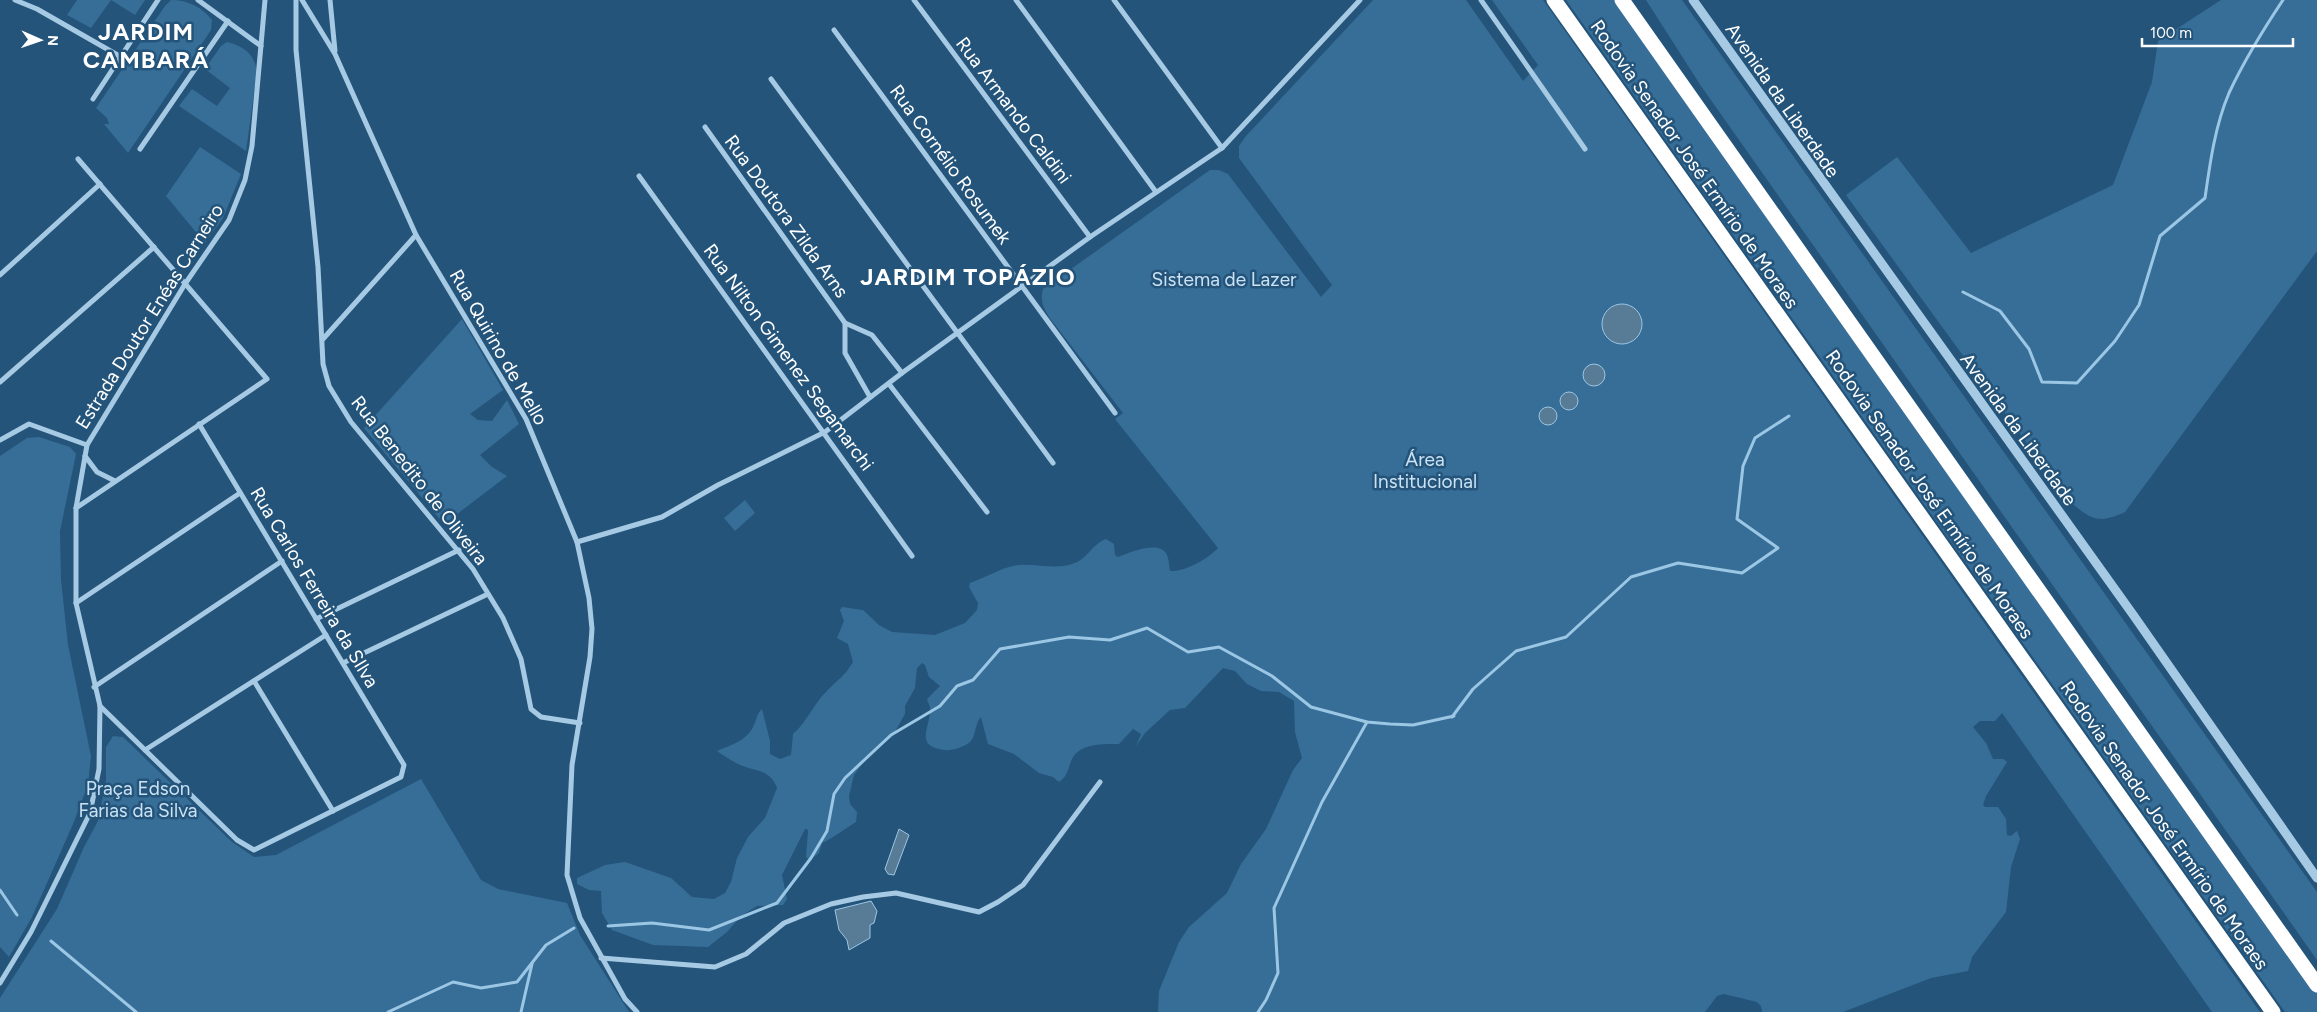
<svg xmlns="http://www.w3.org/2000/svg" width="2317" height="1012" viewBox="0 0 2317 1012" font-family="Figtree,sans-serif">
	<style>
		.green { fill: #376e98 }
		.water { fill: #587b96; stroke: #9bc7e5 }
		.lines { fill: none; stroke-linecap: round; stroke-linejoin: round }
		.stream { stroke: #9bc7e5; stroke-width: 3 }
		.minor { stroke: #a7cae4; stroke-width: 5 }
		.tertiary { stroke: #a7cae4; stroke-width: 9 }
		.motorway { stroke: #fff; stroke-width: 15 }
		.labels { text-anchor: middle; stroke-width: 5; stroke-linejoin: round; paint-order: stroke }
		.street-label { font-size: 19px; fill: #fff; stroke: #24547a }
		.park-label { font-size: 19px; fill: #cae2f4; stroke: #24547a }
		.district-label { font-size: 24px; font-weight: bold; letter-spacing: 1px; fill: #fff; stroke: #24547a }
	</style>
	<rect width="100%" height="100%" fill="#24547a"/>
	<g class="green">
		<polygon points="77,0 145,0 135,15 111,0 91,28 67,15"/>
		<path d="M171,0c17,0 31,7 41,20l-1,10 -83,123 -24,-29h5l-2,-6 -11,-10 69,-102z"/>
		<path d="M1373,0h93l57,81 15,-16 -46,-65h51l717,1012h-48l-210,-299 -7,8h-15l-7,6 13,16 7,16h10l4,3 -21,34 -3,9 2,2h13l8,12 1,16 4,1 6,-5 3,8 -9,28 -5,45 -34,45 -4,14 -37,7 -88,34h-81l-1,-6 -4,-4 -33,-8 -7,2 -12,16h-547l1,-21 20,-49 10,-15 38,-34 14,-29 25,-35 27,-59 9,-12 -7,-26 -1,-31 -15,-9 -18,-1 -14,-7 -12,-13 -12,-3 -38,40 -15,2 -25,23 -9,13 5,-12 -8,-5 -14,15c-15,0 -39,-1 -47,15 -4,9 -4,17 -13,23l-6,-5 -14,-4 -25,-19 -26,-10 -7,-27c-7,7 -4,18 -11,25 -6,5 -18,9 -26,8 -30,-4 -14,-22 -14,-39 1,-4 -2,-8 -3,-12l13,-13 -11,-9 -4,-12 -3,-2 -5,5 -2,20 -10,18v8l-13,23 -24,19 -14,19 -5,21 1,8 7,8 -1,10c-12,7 -21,15 -34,21l-3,10 -9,7 -4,-3 2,-26 -1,-2h-2l-23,46 5,24 -4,6 -26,1 -16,10 -14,16 -19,15 -55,-2 -41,-15 -10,-17 -1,-22 -12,-1 -12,-6v-6l28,-13 20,-3 46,16 21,19 22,2 11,-6 6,-11 6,-24 11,-21 17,-19 12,-30c-7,-20 -23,-16 -39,-24 -8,-4 -15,-9 -21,-13 14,-6 29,-10 36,-24 4,-7 3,-13 9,-18l8,32v13l10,5 11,-4 2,-21c15,-13 20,-30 34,-43 11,-12 17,-14 26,-29l-5,-18 -11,-6 7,-17 -4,-11 2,-3 21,3 16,15 13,7 43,3 30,-12 12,-13 1,-7 -9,-16 1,-4c15,-5 32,-16 48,-18 18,-2 36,5 54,-1 15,-4 20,-20 34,-25l8,5 1,11 3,2c11,-4 42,-18 49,-2 2,4 2,11 3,16 15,1 38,-12 48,-23l-103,-129 8,-6 -74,-96c-6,-10 -9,-17 -6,-28l167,-119h9l9,4 93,123 11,-12 -93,-127v-12l7,-10z"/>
		<polygon points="1566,0 1615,0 2317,992 2317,1012 2285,1012"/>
		<polygon points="1646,0 1682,0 2317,892 2317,960 1701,86"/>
		<path d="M2221,0h96v251l-192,261c-28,13 -34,7 -56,-11l-223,-306 51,-38 74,96 142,-68 39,-103 6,-41z"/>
		<path d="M227,42c17,4 27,12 30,29l-11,80 -67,-45 13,-17 25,17 13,-18 -25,-19 16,-23z"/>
		<polygon points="200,147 241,174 223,218 205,243 166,196"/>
		<polygon points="462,319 503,390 470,414 478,420 492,421 507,400 519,424 480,455 492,467 507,476 444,524 364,428"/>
		<polygon points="39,437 70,447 76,454 60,531 61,580 68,645 91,756 88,785 73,824 32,917 9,957 0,947 0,456 27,438"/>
		<polygon points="745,500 755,513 735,531 724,518"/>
		<polygon points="113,736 123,737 232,842 254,857 276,855 421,779 481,880 498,889 567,903 580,935 629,1012 0,1012 0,998 57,909 84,847 98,821 106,780 106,747"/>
	</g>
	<g class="water">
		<circle cx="1622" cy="324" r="20"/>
		<circle cx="1594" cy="375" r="11"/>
		<circle cx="1569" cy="401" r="9"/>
		<circle cx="1548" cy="416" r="9"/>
		<polygon points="899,829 909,835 894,875 888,874 885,869"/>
		<polygon points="871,901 877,911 874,923 870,925 870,938 849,950 847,940 839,930 835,910"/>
	</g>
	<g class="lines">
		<g class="stream">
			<path d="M1963,292l37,19 29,38 13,33 35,1 38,-42 24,-36 21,-69 45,-38c5,-35 10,-72 24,-105 15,-32 34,-63 54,-93"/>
			<polyline points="1452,717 1473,689 1516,651 1566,637 1631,577 1678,563 1742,573 1778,548 1737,519 1743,466 1755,438 1789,416"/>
			<polyline points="0,890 17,915"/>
			<polyline points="608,926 652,923 709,930 777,903 811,858 827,831 834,794 845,778 891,735 940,706 957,686 973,680 1000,649 1069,637 1110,640 1147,628 1188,652 1219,647 1272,676 1311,707 1367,722 1390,724 1413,725 1454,716"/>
			<polyline points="51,941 136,1012"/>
			<polyline points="388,1012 453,982 481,988 517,982 546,945 574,928"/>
			<polyline points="521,1012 532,964"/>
			<polyline points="1258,1012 1266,1000 1278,973 1274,908 1322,802 1367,722"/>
		</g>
		<g class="minor">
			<polyline points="15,0 37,9 121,57"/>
			<polyline points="198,0 261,46"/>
			<polyline points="296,0 296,50 318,267 323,364 329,386 351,422 473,569 503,618 521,659 531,709 541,717 580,723"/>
			<polyline points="302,0 335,54 416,235 526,419 577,542 589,598 592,629 590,657 572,765 567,875 580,918 625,999 637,1012"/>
			<polyline points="330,0 335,51"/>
			<polyline points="914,0 1090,237"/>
			<polyline points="1016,0 1156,192"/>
			<polyline points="1114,0 1222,148"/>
			<polyline points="1481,0 1585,149"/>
			<polyline points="834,30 1115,413"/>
			<polyline points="771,79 1053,463"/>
			<polyline points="93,99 158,0"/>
			<polyline points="705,127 845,323 872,335 902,373"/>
			<polyline points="140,149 228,21"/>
			<polyline points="639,176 912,556"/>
			<polyline points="0,275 100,184"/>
			<polyline points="845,323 845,353 870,397"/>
			<polyline points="323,339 416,235"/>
			<polyline points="0,382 154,247"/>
			<polyline points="889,384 987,512"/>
			<polyline points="0,440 29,424 87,445"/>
			<polyline points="85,456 97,472 115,481"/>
			<polyline points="76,508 267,379 78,159"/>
			<polyline points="577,542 662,517 718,485 825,432 902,373 1090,237 1222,148 1360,0"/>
			<polyline points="76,603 240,493"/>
			<polyline points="316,619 459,550"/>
			<polyline points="343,663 488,594"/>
			<polyline points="254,681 333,811"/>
			<polyline points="94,687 282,561"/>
			<polyline points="100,706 237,840 254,850 401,777 404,765 199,424"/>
			<polyline points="145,750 326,635"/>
			<polyline points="601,958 715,967 746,954 784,923 831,904 863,897 896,893 979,912 998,902 1023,885 1100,782"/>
			<polyline points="0,983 31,932 90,813 99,769 100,706 76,603 76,508 87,445 185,284 229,220 245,180 252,146 265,0"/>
		</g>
		<polyline class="tertiary" points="1693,0 2134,616 2317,878"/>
		<g class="motorway">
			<polyline points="1554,0 2273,1012"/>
			<polyline points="1622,0 2317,985"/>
		</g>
	</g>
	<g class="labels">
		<g class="street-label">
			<text transform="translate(1783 100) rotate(55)" y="7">Avenida da Liberdade</text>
			<text transform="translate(1014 110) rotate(53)" y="7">Rua Armando Caldini</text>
			<text transform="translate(951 164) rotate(54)" y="7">Rua Cornélio Rosumek</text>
			<text transform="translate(1695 164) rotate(55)" y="7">Rodovia Senador José Ermírio de Moraes</text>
			<text transform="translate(787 216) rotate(54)" y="7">Rua Doutora Zilda Arns</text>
			<text transform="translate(149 316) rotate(-58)" y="7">Estrada Doutor Enéas Carneiro</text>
			<text transform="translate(499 347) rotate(60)" y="7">Rua Quirino de Mello</text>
			<text transform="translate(789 357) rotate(54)" y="7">Rua Nilton Gimenez Segamarchi</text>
			<text transform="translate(2019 429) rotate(54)" y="7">Avenida da Liberdade</text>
			<text transform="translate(420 480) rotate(52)" y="7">Rua Benedito de Oliveira</text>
			<text transform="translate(1930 494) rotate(55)" y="7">Rodovia Senador José Ermírio de Moraes</text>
			<text transform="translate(315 587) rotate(59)" y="7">Rua Carlos Ferreira da SIlva</text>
			<text transform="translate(2165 825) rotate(55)" y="7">Rodovia Senador José Ermírio de Moraes</text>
		</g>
		<g class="park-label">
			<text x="1224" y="286">Sistema de Lazer</text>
			<text x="1425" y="466">Área<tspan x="1425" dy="22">Institucional</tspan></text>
			<text x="138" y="795">Praça Edson<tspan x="138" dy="22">Farias da Silva</tspan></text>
		</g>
		<g class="district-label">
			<text x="146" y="40">JARDIM<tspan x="146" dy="28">CAMBARÁ</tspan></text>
			<text x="968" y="285">JARDIM TOPÁZIO</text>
		</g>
	</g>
	<g transform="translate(40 40) rotate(92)" stroke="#24547a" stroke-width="4" paint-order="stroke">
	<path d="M0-4L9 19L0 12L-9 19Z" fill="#ffffff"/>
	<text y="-8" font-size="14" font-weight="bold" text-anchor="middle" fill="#ffffff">N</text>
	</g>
	<path d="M2142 38v8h151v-8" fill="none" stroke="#ffffff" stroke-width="2.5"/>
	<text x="2150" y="38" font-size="15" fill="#ffffff" stroke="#24547a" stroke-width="4" paint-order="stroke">100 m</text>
</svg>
